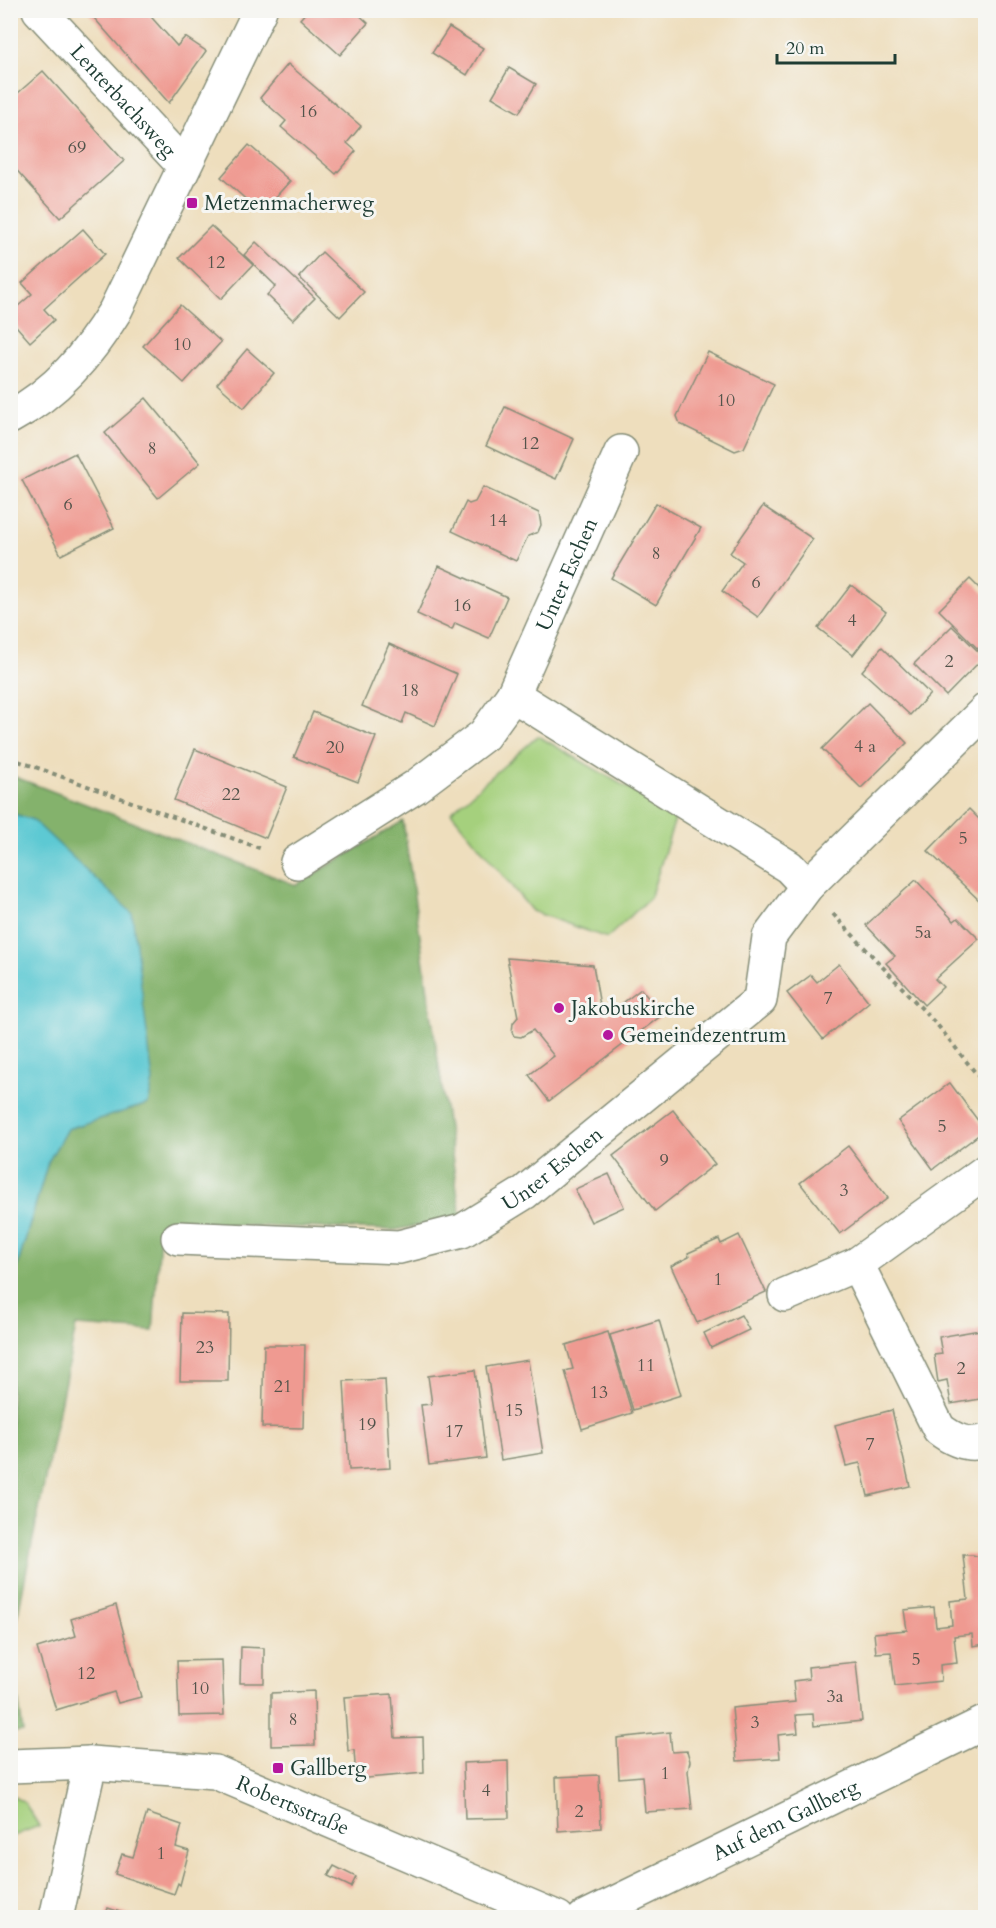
<svg xmlns="http://www.w3.org/2000/svg" width="996" height="1928" viewBox="0 0 996 1928" font-family="Cardo,serif">
	<style>
		.green { fill: #a5d07d; stroke: #628658; stroke-width: 1.5 }
		.forest { fill: #84b26c; stroke: #527850; stroke-width: 1.5 }
		.water { fill: #5dc9d3; stroke: #3e8384; stroke-width: 1.5 }
		.building { fill: #ef9a91 }
		.lines { fill: none; stroke-linecap: round; stroke-linejoin: round }
		.minor-casing { stroke: #868e78; stroke-width: 36 }
		.path { stroke: #868e78; stroke-width: 4; stroke-dasharray: 4.5 4.5; stroke-linecap: butt }
		.minor { stroke: #fff; stroke-width: 33 }
		.poi-dot { fill: #b5179e; stroke: #f6f6f2; stroke-width: 2 }
		.labels { text-anchor: middle; stroke-width: 6; stroke-linejoin: round; paint-order: stroke }
		.number-label { font-size: 18px; fill: #53544b }
		.street-label { font-size: 21px; fill: #1f3d34; stroke: #f6f6f2 }
		.poi-label { font-size: 21px; fill: #1f3d34; stroke: #f6f6f2; text-anchor: start }
	</style>
	<rect width="100%" height="100%" fill="#f6f6f2"/>
	<filter id="ink" filterUnits="userSpaceOnUse"><feTurbulence type="fractalNoise" baseFrequency=".0167" numOctaves="2"/><feDisplacementMap in="SourceGraphic" scale="12" xChannelSelector="R" yChannelSelector="G"/><feConvolveMatrix kernelMatrix="1 2 1 2 8 2 1 2 1" color-interpolation-filters="sRGB"/></filter>
	<filter id="wash" filterUnits="userSpaceOnUse"><feTurbulence type="fractalNoise" baseFrequency=".008" numOctaves="4" result="noise"/><feDisplacementMap in="SourceGraphic" scale="24" xChannelSelector="R" yChannelSelector="G"/><feGaussianBlur stdDeviation="1.35" result="paint"/><feColorMatrix in="noise" values="0 0 0 0 0 0 0 0 0 0 0 0 0 0 0 0 0 1.4 0 .05"/><feComposite in="paint" operator="in"/></filter>
	<g filter="url(#wash)">
		<rect width="100%" height="100%" fill="#eedebd"/>
		<g class="green">
			<polygon points="538,736 676,816 650,898 607,938 532,911 451,812"/>
			<polygon points="11,1795 25,1803 39,1826 11,1837"/>
		</g>
		<polygon class="forest" points="10,775 296,885 403,821 461,1217 395,1230 161,1223 153,1331 76,1326 11,1648 23,1732 11,1733 11,1288 48,1162 67,1129 148,1104 33,820 11,813"/>
		<polygon class="water" points="11,813 33,820 132,913 153,1081 148,1104 67,1129 48,1162 11,1288"/>
		<g id="blocks">
			<g class="building">
				<polygon points="87,10 145,10 177,46 185,37 206,51 169,103"/>
				<polygon points="308,10 354,10 368,23 340,55 300,19"/>
				<polygon points="449,27 483,48 467,75 432,53"/>
				<polygon points="288,64 361,126 347,143 356,151 336,174 281,127 286,121 260,98"/>
				<polygon points="509,68 536,84 519,113 492,97"/>
				<polygon points="43,71 124,161 60,218 10,163 10,100"/>
				<polygon points="249,145 290,181 261,213 221,177"/>
				<polygon points="211,226 253,265 221,299 179,258"/>
				<polygon points="83,229 105,254 44,309 54,320 30,342 10,319 10,313 32,294 22,283"/>
				<polygon points="256,242 315,298 293,320 267,295 276,286 244,255"/>
				<polygon points="322,252 364,292 340,317 299,277"/>
				<polygon points="180,305 221,342 184,383 143,346"/>
				<polygon points="247,349 274,373 244,408 217,384"/>
				<polygon points="708,352 774,384 744,448 735,451 680,424 677,416"/>
				<polygon points="146,398 200,463 158,498 105,433"/>
				<polygon points="505,407 574,439 556,479 486,446"/>
				<polygon points="75,453 114,528 61,555 22,480"/>
				<polygon points="483,487 539,513 541,525 538,532 528,536 516,561 452,531 466,502 469,504 475,502"/>
				<polygon points="656,503 701,528 656,605 611,578"/>
				<polygon points="763,506 813,539 758,617 722,591 743,562 730,553"/>
				<polygon points="439,566 507,597 489,638 455,623 452,630 417,614"/>
				<polygon points="970,579 986,595 986,657 939,610"/>
				<polygon points="851,585 886,612 853,655 818,628"/>
				<polygon points="952,626 984,657 946,696 914,664"/>
				<polygon points="389,644 457,674 435,726 406,713 402,723 362,706"/>
				<polygon points="882,647 930,694 910,715 862,671"/>
				<polygon points="868,703 907,743 861,788 822,749"/>
				<polygon points="313,712 376,737 358,782 294,757"/>
				<polygon points="195,749 287,787 266,838 174,800"/>
				<polygon points="969,809 986,826 986,898 981,902 928,851"/>
				<polygon points="916,880 954,921 958,918 979,939 935,979 943,987 924,1005 886,963 895,956 866,925"/>
				<polygon points="507,958 593,965 600,1006 607,1015 641,989 662,1015 549,1101 529,1075 554,1056 533,1030 521,1037 514,1036 512,1032 513,1023 518,1017"/>
				<polygon points="839,964 869,1002 823,1039 787,993 811,975 817,982"/>
				<polygon points="950,1083 985,1130 933,1169 898,1121"/>
				<polygon points="673,1110 715,1164 655,1211 613,1156"/>
				<polygon points="848,1146 888,1198 840,1234 800,1183"/>
				<polygon points="609,1174 624,1207 591,1222 575,1189"/>
				<polygon points="739,1235 766,1292 697,1323 671,1266 689,1257 688,1253 719,1239 721,1244"/>
				<polygon points="182,1313 229,1314 228,1381 180,1381"/>
				<polygon points="741,1315 749,1330 711,1348 704,1333"/>
				<polygon points="659,1320 681,1395 633,1410 610,1335"/>
				<polygon points="986,1329 986,1398 951,1404 947,1380 938,1382 934,1355 942,1354 939,1337"/>
				<polygon points="608,1332 632,1413 582,1429 565,1371 573,1369 566,1345"/>
				<polygon points="264,1345 305,1345 303,1428 262,1427"/>
				<polygon points="528,1360 543,1453 501,1460 486,1367"/>
				<polygon points="475,1370 486,1458 429,1465 421,1405 432,1404 428,1376"/>
				<polygon points="385,1379 390,1468 349,1470 344,1381"/>
				<polygon points="892,1410 910,1486 868,1496 860,1463 846,1466 835,1425"/>
				<polygon points="963,1555 973,1555 986,1559 986,1644 973,1646 972,1634 954,1636 957,1663 940,1665 941,1681 895,1686 891,1652 876,1653 874,1633 907,1630 904,1610 934,1607 936,1627 952,1625 950,1601 968,1599"/>
				<polygon points="116,1605 141,1697 118,1703 114,1692 56,1710 37,1648 76,1636 71,1619"/>
				<polygon points="241,1647 264,1648 264,1683 240,1683"/>
				<polygon points="222,1660 224,1715 179,1716 177,1661"/>
				<polygon points="856,1662 862,1721 814,1726 813,1714 796,1715 798,1733 778,1735 780,1758 737,1761 732,1708 795,1702 793,1681 809,1679 808,1667"/>
				<polygon points="314,1691 315,1745 271,1746 271,1693"/>
				<polygon points="392,1694 395,1738 423,1737 424,1773 356,1779 354,1750 348,1751 344,1697"/>
				<polygon points="670,1732 672,1752 687,1751 690,1761 688,1771 692,1809 645,1812 642,1776 619,1778 617,1738"/>
				<polygon points="508,1761 509,1818 465,1819 463,1763"/>
				<polygon points="599,1775 601,1828 558,1831 556,1777"/>
				<polygon points="147,1813 182,1825 176,1847 189,1851 180,1885 178,1883 174,1894 115,1874 122,1854 133,1857"/>
				<polygon points="334,1866 356,1877 351,1887 328,1876"/>
				<polygon points="108,1908 135,1917 135,1918 105,1918"/>
			</g>
		</g>
	</g>
	<g filter="url(#ink)">
		<use href="#blocks" fill-opacity="0" stroke="#868e78" stroke-width="1.5"/>
		<g class="lines">
			<defs>
				<g id="minor">
					<path id="s1" d="M39,10l145,156"/>
					<path d="M10,417c47,-25 78,-62 105,-106l145,-301"/>
					<path id="s2" d="M513,695l108,-243"/>
					<polyline points="297,862 415,787 484,735 513,695 789,867 807,886"/>
					<path d="M986,1171l-129,93 82,165c14,11 29,18 47,12"/>
					<path id="s3" d="M178,1238l221,9 63,-16 62,-38 236,-193 9,-63 38,-51 179,-176"/>
					<polyline points="785,1295 857,1264"/>
					<path id="s4" d="M10,1766l80,-3 125,9 343,146"/>
					<polyline points="56,1918 90,1763"/>
					<path id="s5" d="M584,1918l402,-196"/>
				</g>
			</defs>
			<use href="#minor" class="minor-casing"/>
			<g class="path">
				<polyline points="10,758 262,849"/>
				<polyline points="833,914 939,1027 986,1086"/>
			</g>
			<use href="#minor" class="minor"/>
		</g>
	</g>
	<g class="poi-dot">
		<rect x="186" y="197" width="12" height="12" rx="3"/>
		<circle cx="559" cy="1008" r="6"/>
		<circle cx="608" cy="1035" r="6"/>
		<rect x="272" y="1762" width="12" height="12" rx="3"/>
	</g>
	<g class="labels">
		<g class="number-label">
			<text x="308" y="117">16</text>
			<text x="77" y="153">69</text>
			<text x="216" y="268">12</text>
			<text x="182" y="350">10</text>
			<text x="726" y="406">10</text>
			<text x="530" y="449">12</text>
			<text x="152" y="454">8</text>
			<text x="68" y="510">6</text>
			<text x="498" y="526">14</text>
			<text x="656" y="559">8</text>
			<text x="756" y="588">6</text>
			<text x="462" y="611">16</text>
			<text x="852" y="626">4</text>
			<text x="949" y="667">2</text>
			<text x="410" y="696">18</text>
			<text x="865" y="752">4 a</text>
			<text x="335" y="753">20</text>
			<text x="231" y="800">22</text>
			<text x="963" y="844">5</text>
			<text x="923" y="938">5a</text>
			<text x="828" y="1004">7</text>
			<text x="942" y="1132">5</text>
			<text x="664" y="1166">9</text>
			<text x="844" y="1196">3</text>
			<text x="718" y="1285">1</text>
			<text x="205" y="1353">23</text>
			<text x="646" y="1371">11</text>
			<text x="961" y="1374">2</text>
			<text x="283" y="1392">21</text>
			<text x="599" y="1398">13</text>
			<text x="514" y="1416">15</text>
			<text x="367" y="1430">19</text>
			<text x="454" y="1437">17</text>
			<text x="870" y="1450">7</text>
			<text x="916" y="1665">5</text>
			<text x="86" y="1679">12</text>
			<text x="200" y="1694">10</text>
			<text x="835" y="1702">3a</text>
			<text x="293" y="1725">8</text>
			<text x="755" y="1728">3</text>
			<text x="665" y="1779">1</text>
			<text x="486" y="1796">4</text>
			<text x="579" y="1817">2</text>
			<text x="161" y="1859">1</text>
		</g>
		<g class="street-label">
			<text dy="7" stroke="none"><textPath href="#s1" startOffset="124">Lenterbachsweg</textPath></text>
			<text dy="7" stroke="none"><textPath href="#s2" startOffset="132">Unter Eschen</textPath></text>
			<text dy="7" stroke="none"><textPath href="#s3" startOffset="396">Unter Eschen</textPath></text>
			<text dy="7" stroke="none"><textPath href="#s4" startOffset="290">Robertsstraße</textPath></text>
			<text dy="7" stroke="none"><textPath href="#s5" startOffset="224">Auf dem Gallberg</textPath></text>
		</g>
		<g class="poi-label">
			<text x="204" y="210">Metzenmacherweg</text>
			<text x="571" y="1015">Jakobuskirche</text>
			<text x="620" y="1042">Gemeindezentrum</text>
			<text x="290" y="1775">Gallberg</text>
		</g>
	</g>
	<rect width="996" height="1928" fill="none" stroke="#f6f6f2" stroke-width="36"/>
	<path d="M777 54v9h118v-9" fill="none" stroke="#1f3d34" stroke-width="3"/>
	<text x="786" y="54" font-size="18" fill="#1f3d34" stroke="#f6f6f2" stroke-width="4.5" paint-order="stroke">20 m</text>
</svg>
